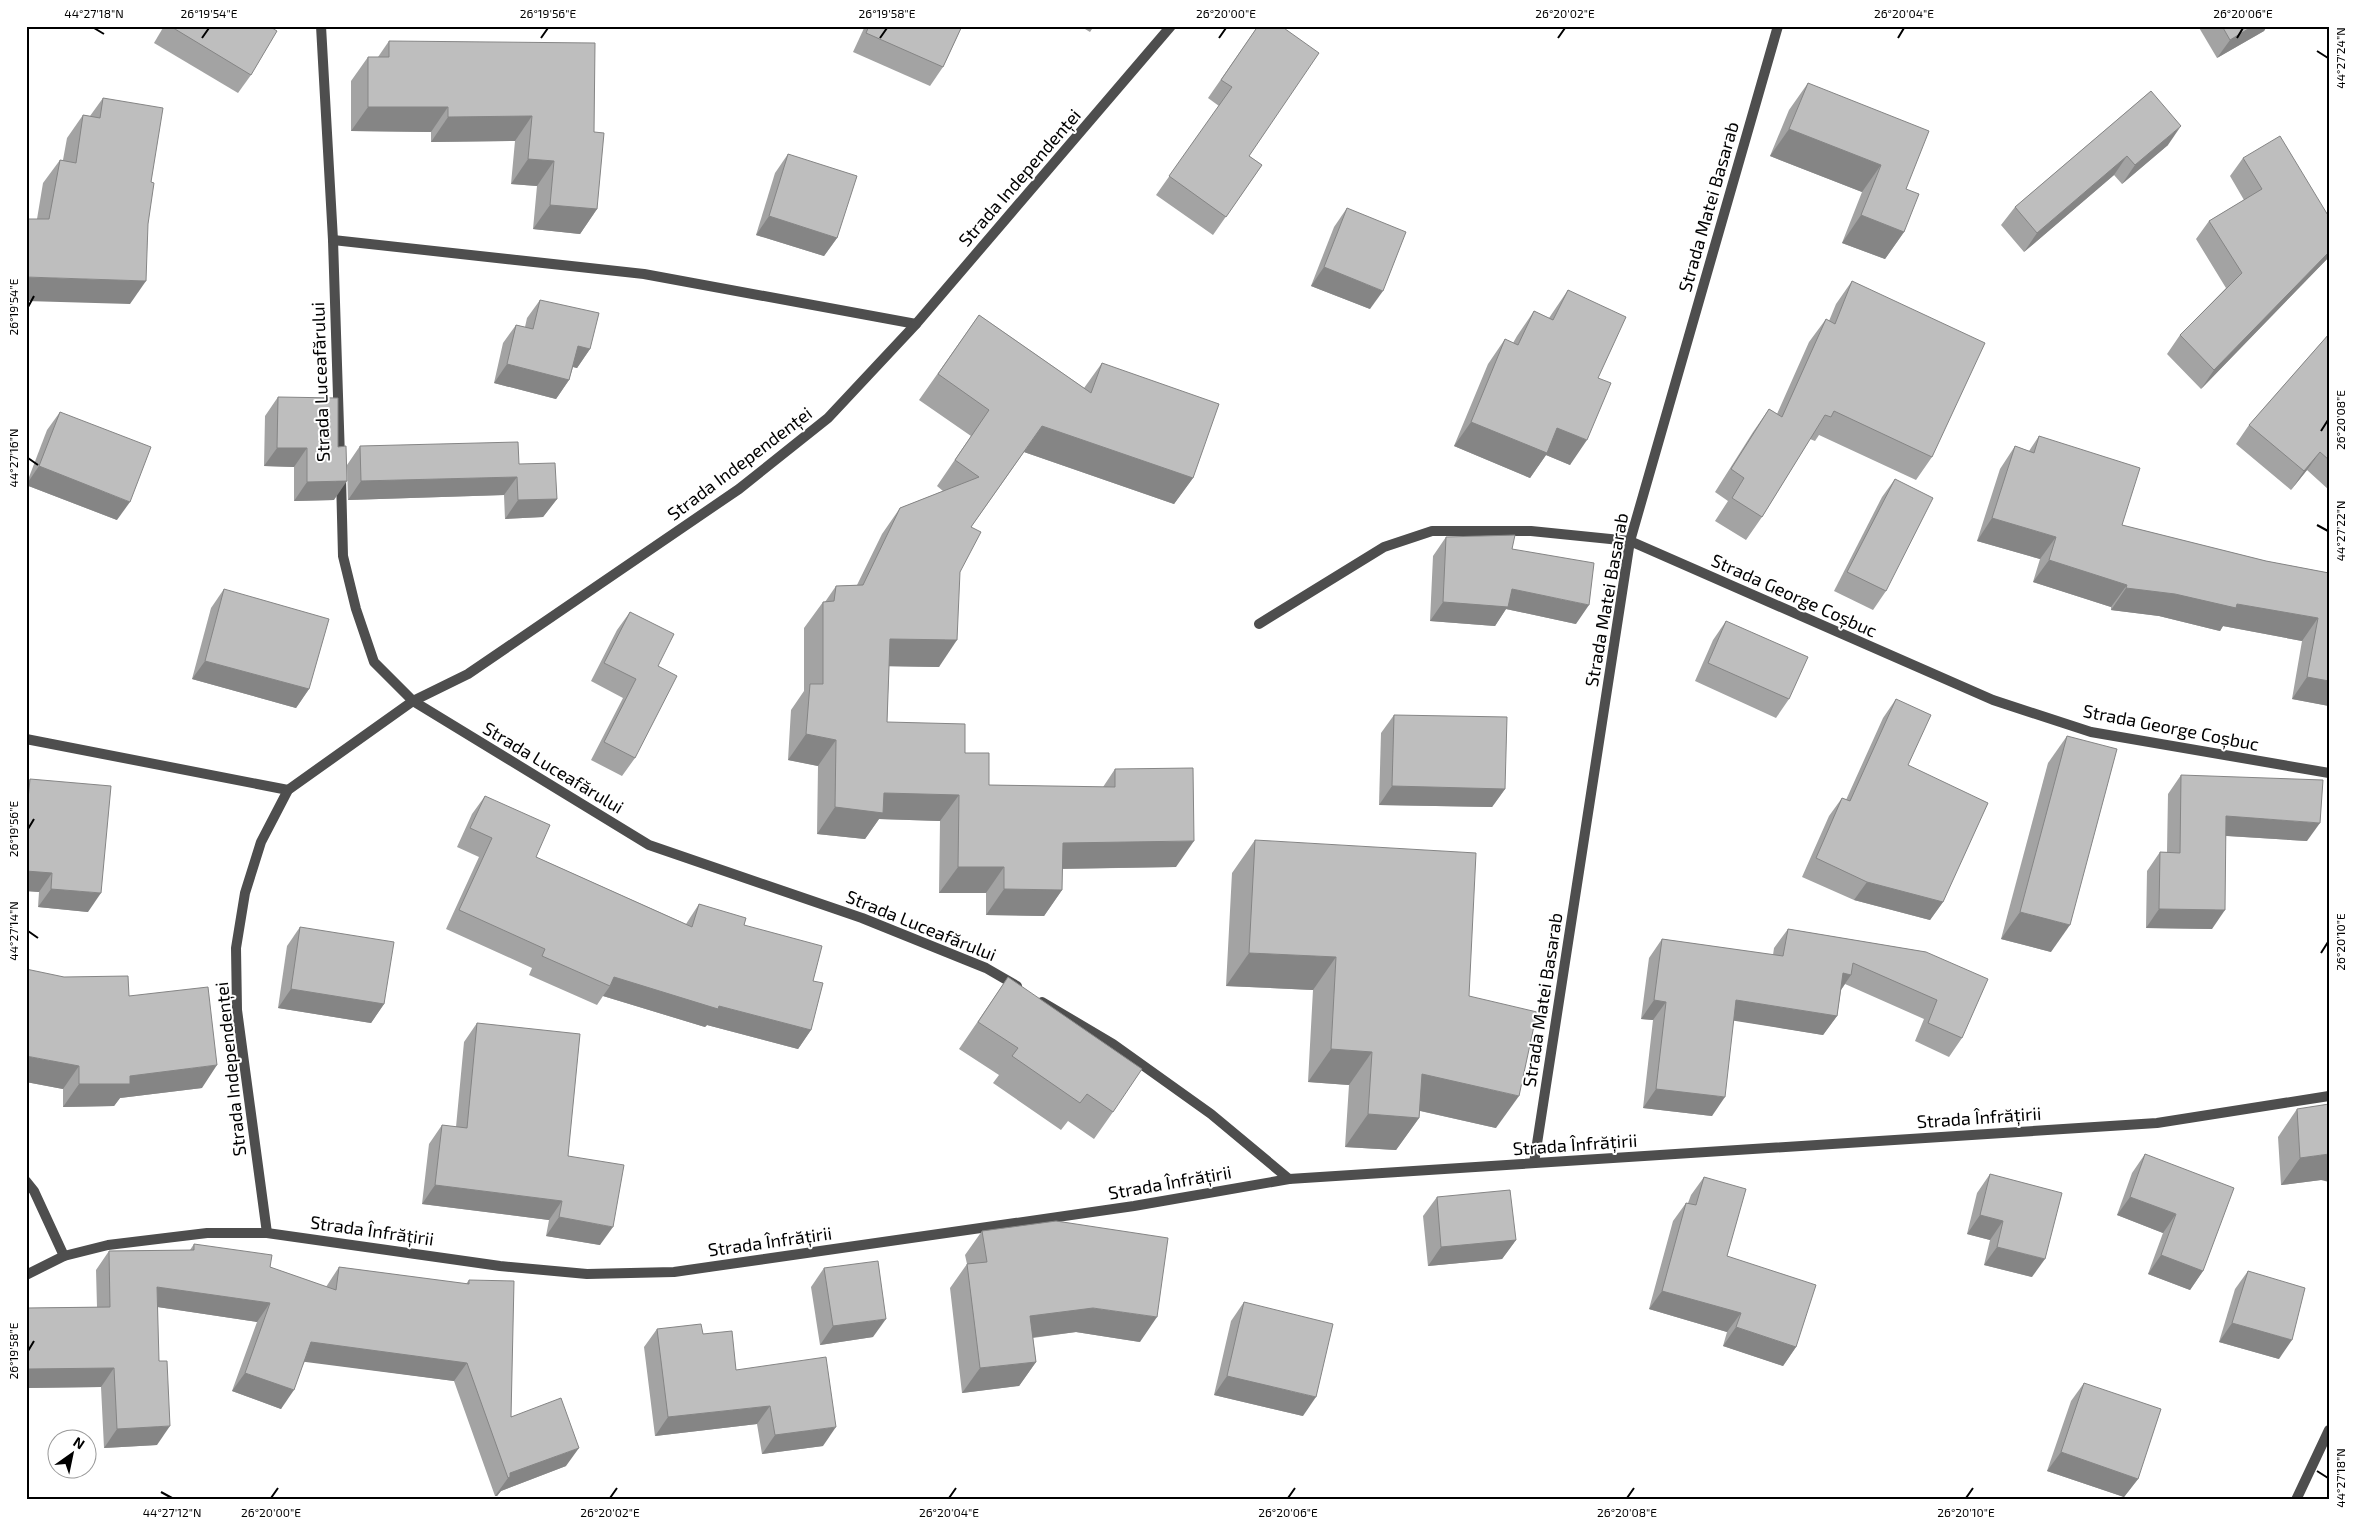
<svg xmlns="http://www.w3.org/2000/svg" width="2355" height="1526" viewBox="0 0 2355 1526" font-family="'Exo 2',sans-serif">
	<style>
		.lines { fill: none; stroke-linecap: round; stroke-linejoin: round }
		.minor { stroke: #4e4e4e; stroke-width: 10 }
		.wall { fill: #a3a3a3 }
		.shaded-wall { fill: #858585 }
		.building { fill: #bebebe; stroke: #858585 }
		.ticks { fill: none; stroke: #000; stroke-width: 2 }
		.labels { text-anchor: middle; stroke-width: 4; stroke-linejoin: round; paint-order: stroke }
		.street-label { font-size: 18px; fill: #000; stroke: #fff }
		.neatline { fill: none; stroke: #000; stroke-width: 2 }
		.ticks-label { font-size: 12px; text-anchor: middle; fill: #000 }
	</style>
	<rect width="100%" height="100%" fill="#fff"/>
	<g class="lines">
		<g class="minor">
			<polyline points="321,26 333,240 340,458"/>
			<polyline points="333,240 644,274 916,324"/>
			<polyline points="341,478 343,556 356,609 374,662 413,701 649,845 862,918 986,968 1017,986"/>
			<polyline points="1259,624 1384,547 1432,531 1531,531 1630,541 1993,700 2091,732 2329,773"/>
			<polyline points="26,739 288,790"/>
			<polyline points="1042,1002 1113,1044 1211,1114 1289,1179"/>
			<polyline points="1534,1163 1630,541 1778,26"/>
			<polyline points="26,1181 34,1191 64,1256"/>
			<polyline points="267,1233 237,1010 236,948 245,893 261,842 288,790 413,701 468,674 739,489 828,418 916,324 1171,26"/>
			<polyline points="26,1275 64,1256 108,1245 207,1233 267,1233 500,1266 587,1274 674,1272 1134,1206 1289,1179 2157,1123 2329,1096"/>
			<polyline points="2296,1500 2329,1430"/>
		</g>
	</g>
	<g class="wall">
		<polygon points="164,26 269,26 251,75 238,93 154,43"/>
		<polygon points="865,26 962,26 943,67 930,86 853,52"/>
		<polygon points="1080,26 1094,26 1090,32"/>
		<polygon points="1258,26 1249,156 1262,165 1213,235 1156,195 1219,106 1208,98"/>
		<polygon points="2198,26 2267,26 2264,31 2217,58"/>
		<polygon points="389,41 594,132 597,209 580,234 533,229 537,186 511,184 515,141 431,142 431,132 351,131 351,81 368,57 378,57"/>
		<polygon points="1808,83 1906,189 1904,232 1885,259 1842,243 1862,192 1770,156 1789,110"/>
		<polygon points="2151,91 2168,145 2122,184 2114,175 2024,252 2001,225 2015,207"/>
		<polygon points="103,98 130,304 37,219 43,183 60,160 63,160 67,138 83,115 90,116"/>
		<polygon points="788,154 837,238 824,256 756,235 775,173"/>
		<polygon points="2243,158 2329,257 2201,389 2167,354 2180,335 2226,288 2196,239 2209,221 2244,200 2230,176"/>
		<polygon points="1347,208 1370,309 1311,286 1334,227"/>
		<polygon points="1852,281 1932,457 1916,480 1819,435 1815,441 1810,439 1762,517 1746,540 1715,521 1728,501 1715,492 1753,432 1769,409 1777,414 1809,342 1826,319 1829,321 1836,304"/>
		<polygon points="1568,290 1598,378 1570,465 1546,455 1530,478 1454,446 1488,364 1505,339 1513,343 1517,336 1534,311 1549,318"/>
		<polygon points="540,300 590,349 577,368 573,367 569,380 556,399 494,383 503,343 516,325 525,327 527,318"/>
		<polygon points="979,315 1084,388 1102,363 1193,478 1174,504 1024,452 971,527 960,572 939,667 889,666 887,722 965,753 989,785 1103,787 1115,769 1176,867 1062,869 1062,890 1044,916 986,915 986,893 939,893 940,821 879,819 865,839 817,834 818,766 788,760 791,710 804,691 804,628 823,602 825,602 836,586 857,585 882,534 900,508 943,491 937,486 971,436 919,400"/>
		<polygon points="2329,334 2329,490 2307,470 2291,490 2236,444 2249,425"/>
		<polygon points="278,397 338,447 334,500 294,501 294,467 264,466 265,416"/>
		<polygon points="60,412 117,520 26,485 47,430"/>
		<polygon points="2039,436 2122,525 2266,561 2329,573 2329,706 2292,699 2302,641 2223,626 2220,631 2159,616 2111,610 2111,607 2033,582 2040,559 1977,541 2000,469 2015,446 2029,451"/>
		<polygon points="360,446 519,464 557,499 543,517 505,519 504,495 348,500 347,465"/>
		<polygon points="1895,479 1886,591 1873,610 1834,591 1882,497"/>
		<polygon points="1446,537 1512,549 1576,624 1506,609 1495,626 1430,621 1433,556"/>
		<polygon points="224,589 309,689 296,708 192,679 211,608"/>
		<polygon points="630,612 658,666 635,758 622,776 591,760 623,698 591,681 617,630"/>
		<polygon points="1726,621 1789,699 1776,718 1695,681 1713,640"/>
		<polygon points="1896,699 1908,765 1943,902 1930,920 1854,900 1802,877 1829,816 1842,798 1846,800 1883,718"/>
		<polygon points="1394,715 1505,789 1492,807 1379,805 1381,733"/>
		<polygon points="2067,736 2051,952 2001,939 2048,763"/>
		<polygon points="2181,775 2307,841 2226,836 2212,929 2146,928 2147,871 2160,852 2167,852 2168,794"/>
		<polygon points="30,779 88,912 38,907 39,892 26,891 26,784"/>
		<polygon points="485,796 536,857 686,924 699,904 744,925 813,981 811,1030 798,1049 707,1025 705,1027 603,996 597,1005 529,975 532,968 446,929 479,857 457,847 472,814"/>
		<polygon points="1255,840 1469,996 1496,1128 1420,1111 1419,1118 1396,1150 1345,1147 1349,1085 1308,1082 1313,990 1226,986 1232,873"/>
		<polygon points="300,927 384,1004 371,1023 278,1008 287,946"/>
		<polygon points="1788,929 1926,952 1962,1038 1949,1057 1915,1041 1924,1019 1845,984 1841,990 1837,1016 1823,1035 1734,1020 1712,1116 1643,1108 1653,1020 1641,1019 1649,958 1662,939 1773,955 1774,948"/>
		<polygon points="1008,977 1113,1112 1094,1139 1068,1121 1061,1130 993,1083 999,1075 959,1049"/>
		<polygon points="129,996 202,1088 120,1098 114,1106 63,1107 63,1089 26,1082"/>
		<polygon points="477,1023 568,1156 600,1245 546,1236 549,1220 422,1204 429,1144 442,1125 456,1127 464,1042"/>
		<polygon points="2297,1109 2321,1180 2281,1185 2278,1137"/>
		<polygon points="2145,1154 2203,1271 2190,1290 2148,1274 2163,1233 2117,1215 2132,1173"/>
		<polygon points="1990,1174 2032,1277 1984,1265 1990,1240 1967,1234 1977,1193"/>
		<polygon points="1704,1177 1727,1256 1796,1347 1783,1366 1723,1346 1727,1332 1649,1309 1673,1221 1686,1203 1688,1203 1691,1195"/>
		<polygon points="1437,1197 1516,1240 1502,1259 1428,1266 1423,1216"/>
		<polygon points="982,1231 1140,1342 1076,1332 1033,1338 1036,1362 1019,1386 962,1393 950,1288 967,1264 965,1255"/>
		<polygon points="194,1244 270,1267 326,1287 339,1267 466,1284 469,1280 511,1417 566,1466 501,1491 497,1496 495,1496 454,1381 305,1361 281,1409 232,1391 257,1322 158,1307 157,1445 104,1448 101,1387 26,1388 26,1310 28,1308 97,1307 96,1270 109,1251 190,1250"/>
		<polygon points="824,1268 873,1337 820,1345 811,1287"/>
		<polygon points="2248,1271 2279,1359 2219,1342 2235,1289"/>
		<polygon points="1244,1302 1303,1416 1214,1395 1231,1321"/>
		<polygon points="657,1329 703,1334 736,1370 823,1446 762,1454 757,1424 655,1436 644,1347"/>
		<polygon points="2084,1383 2138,1479 2124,1497 2047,1471 2071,1401"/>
	</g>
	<g class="shaded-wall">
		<polygon points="2253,26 2267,26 2264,31 2217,58 2230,40"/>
		<polygon points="368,107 448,107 431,132 351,131"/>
		<polygon points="532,116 515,141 431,142 448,117"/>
		<polygon points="2181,126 2168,145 2122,184 2135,165"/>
		<polygon points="1789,129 1881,165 1862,192 1770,156"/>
		<polygon points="2127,156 2114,175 2024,252 2037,233"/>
		<polygon points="528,159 554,161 537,186 511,184"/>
		<polygon points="550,205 597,209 580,234 533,229"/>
		<polygon points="1861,215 1904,232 1885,259 1842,243"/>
		<polygon points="769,216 837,238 824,256 756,235"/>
		<polygon points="2329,252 2329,257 2201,389 2214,370"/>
		<polygon points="1324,267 1383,291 1370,309 1311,286"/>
		<polygon points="26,277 146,281 130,304 26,301"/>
		<polygon points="578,346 590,349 577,368 565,365"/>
		<polygon points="507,364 569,380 556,399 494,383"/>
		<polygon points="1471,422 1557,428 1587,440 1570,465 1546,455 1530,478 1454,446"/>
		<polygon points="1042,426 1193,478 1174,504 1024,452"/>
		<polygon points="277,448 307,448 294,467 264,466"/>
		<polygon points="2320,452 2307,470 2291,490 2304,471"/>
		<polygon points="39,466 130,502 117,520 26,485"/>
		<polygon points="517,477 504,495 348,500 361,481"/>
		<polygon points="347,481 334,500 294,501 307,482"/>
		<polygon points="557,499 543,517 505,519 518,500"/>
		<polygon points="1992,518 2056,537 2040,559 1977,541"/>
		<polygon points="2049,560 2127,585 2111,607 2033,582"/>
		<polygon points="2126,588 2175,594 2237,604 2318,618 2302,641 2223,626 2220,631 2159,616 2111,610"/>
		<polygon points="1512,589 1589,605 1576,624 1506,609 1495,626 1430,621 1443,602"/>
		<polygon points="890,639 957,640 939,667 871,666"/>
		<polygon points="205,661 309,689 296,708 192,679"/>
		<polygon points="2307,677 2329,681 2329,706 2292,699"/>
		<polygon points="806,734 836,740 818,766 788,760"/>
		<polygon points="1392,786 1505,789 1492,807 1379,805"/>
		<polygon points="884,793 959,795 940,821 879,819 865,839 817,834 835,807"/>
		<polygon points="2226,816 2320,823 2307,841 2213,835"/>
		<polygon points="1194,841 1176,867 1044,869 1063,843"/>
		<polygon points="958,867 1004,867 986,893 939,893"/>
		<polygon points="26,871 52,873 39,892 26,891"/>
		<polygon points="1867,882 1943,902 1930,920 1854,900"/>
		<polygon points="51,889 101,893 88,912 38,907"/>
		<polygon points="1004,889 1062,890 1044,916 986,915"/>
		<polygon points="2159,909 2225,910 2212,929 2146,928"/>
		<polygon points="2020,912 2070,925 2051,952 2001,939"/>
		<polygon points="1249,953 1336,957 1313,990 1226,986"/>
		<polygon points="1843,973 1851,975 1838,994"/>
		<polygon points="614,977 719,1006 811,1030 798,1049 707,1025 705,1027 603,996 610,986"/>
		<polygon points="291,989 384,1004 371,1023 278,1008"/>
		<polygon points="1654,1000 1666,1002 1653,1020 1641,1019"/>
		<polygon points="1736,1000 1837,1016 1823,1035 1723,1019"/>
		<polygon points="1331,1049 1372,1052 1349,1085 1308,1082"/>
		<polygon points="26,1056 79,1066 63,1089 26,1082"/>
		<polygon points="217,1065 202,1088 120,1098 114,1106 63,1107 79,1084 130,1076"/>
		<polygon points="1422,1074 1519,1096 1496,1128 1399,1106"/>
		<polygon points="1656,1089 1725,1097 1712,1116 1643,1108"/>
		<polygon points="1368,1114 1419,1118 1396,1150 1345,1147"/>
		<polygon points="2329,1154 2329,1182 2321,1180 2281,1185 2300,1158"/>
		<polygon points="435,1185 562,1201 549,1220 422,1204"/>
		<polygon points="2130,1197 2176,1214 2163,1233 2117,1215"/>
		<polygon points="1980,1215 2003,1221 1990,1240 1967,1234"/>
		<polygon points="559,1217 613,1227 600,1245 546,1236"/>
		<polygon points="1516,1240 1502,1259 1428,1266 1441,1247"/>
		<polygon points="1997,1247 2045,1259 2032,1277 1984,1265"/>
		<polygon points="2161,1255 2203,1271 2190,1290 2148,1274"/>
		<polygon points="157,1287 270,1303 257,1322 144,1305"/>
		<polygon points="1662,1291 1741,1313 1727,1332 1649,1309"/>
		<polygon points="1093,1308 1157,1317 1140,1342 1076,1332 1013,1340 1030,1316"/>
		<polygon points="886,1319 873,1337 820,1345 833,1326"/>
		<polygon points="2232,1323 2292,1340 2279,1359 2219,1342"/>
		<polygon points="1736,1327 1796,1347 1783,1366 1723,1346"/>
		<polygon points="311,1342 467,1363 454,1381 298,1361"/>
		<polygon points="1036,1362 1019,1386 962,1393 980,1368"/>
		<polygon points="114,1368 101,1387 26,1388 26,1372 28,1369"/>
		<polygon points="245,1373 294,1390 281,1409 232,1391"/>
		<polygon points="1227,1376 1316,1397 1303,1416 1214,1395"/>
		<polygon points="770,1406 757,1424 655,1436 668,1417"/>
		<polygon points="170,1426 157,1445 104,1448 117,1429"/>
		<polygon points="836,1427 823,1446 762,1454 775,1435"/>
		<polygon points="579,1448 566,1466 501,1491 497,1496 495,1496 508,1478 510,1473"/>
		<polygon points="2061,1452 2138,1479 2124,1497 2047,1471"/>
	</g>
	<g class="building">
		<polygon points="170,26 269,26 277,31 251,75"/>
		<polygon points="869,26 962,26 943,67 866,33"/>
		<polygon points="1258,26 1281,26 1319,53 1249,156 1262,165 1226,217 1169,176 1232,87 1221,80"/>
		<polygon points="2222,26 2253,26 2230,40"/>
		<polygon points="389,41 595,43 594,132 604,133 597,209 550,205 554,161 528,159 532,116 448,117 448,107 368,107 368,57 389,57"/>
		<polygon points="1808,83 1929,131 1906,189 1919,194 1904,232 1861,215 1881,165 1789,129"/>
		<polygon points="2151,91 2181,126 2135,165 2127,156 2037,233 2015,207"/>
		<polygon points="103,98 163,108 151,182 154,183 148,224 146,281 26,277 26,219 49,219 60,160 76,163 83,115 100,118"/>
		<polygon points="2280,136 2329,217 2329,252 2214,370 2180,335 2242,273 2209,221 2262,189 2243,158"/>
		<polygon points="788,154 857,176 837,238 769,216"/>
		<polygon points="1347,208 1406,232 1383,291 1324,267"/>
		<polygon points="1852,281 1985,343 1932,457 1834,411 1831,417 1825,415 1762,517 1732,498 1744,478 1731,469 1769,409 1782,417 1826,319 1835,324"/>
		<polygon points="1568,290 1626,317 1598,378 1611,383 1587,440 1557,428 1547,453 1471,422 1505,339 1518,345 1534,311 1553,320"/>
		<polygon points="540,300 599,313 590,349 578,346 569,380 507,364 516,325 533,329"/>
		<polygon points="979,315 1091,393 1102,363 1219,404 1193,478 1042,426 971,527 981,532 960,572 957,640 890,639 887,722 965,724 965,753 989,753 989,785 1115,787 1115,769 1193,768 1194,841 1063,843 1062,890 1004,889 1004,867 958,867 959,795 884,793 883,813 835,807 836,740 806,734 810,684 823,684 823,602 834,601 836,586 863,585 900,508 979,477 955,460 989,410 938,374"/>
		<polygon points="2329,334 2329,460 2320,452 2304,471 2249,425"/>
		<polygon points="278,397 338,398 338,447 346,446 347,481 307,482 307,448 277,448"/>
		<polygon points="60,412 151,447 130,502 39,466"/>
		<polygon points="2039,436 2140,468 2122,525 2266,561 2329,573 2329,681 2307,677 2318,618 2237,604 2236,608 2175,594 2126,588 2127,585 2049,560 2056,537 1992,518 2015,446 2034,453"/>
		<polygon points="518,442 519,464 555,463 557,499 518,500 517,477 361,481 360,446"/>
		<polygon points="1895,479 1933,498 1886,591 1847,572"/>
		<polygon points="1515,535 1512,549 1594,563 1589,605 1512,589 1508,607 1443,602 1446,537"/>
		<polygon points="224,589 329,619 309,689 205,661"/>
		<polygon points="630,612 674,634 658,666 677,676 635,758 604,742 636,679 604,663"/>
		<polygon points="1726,621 1808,657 1789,699 1708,663"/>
		<polygon points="1896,699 1931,715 1908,765 1988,803 1943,902 1867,882 1816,858 1842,798 1850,801"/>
		<polygon points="1394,715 1507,717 1505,789 1392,786"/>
		<polygon points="2067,736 2117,749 2070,925 2020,912"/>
		<polygon points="2181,775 2323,780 2320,823 2226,816 2225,910 2159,909 2160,852 2180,853"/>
		<polygon points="30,779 111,786 101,893 51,889 52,873 26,871 26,820"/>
		<polygon points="485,796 550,825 536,857 692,927 699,904 746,918 744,925 822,946 813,981 823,983 811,1030 719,1006 718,1009 614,977 610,986 542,956 545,949 459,910 492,838 470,828"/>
		<polygon points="1255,840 1476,853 1469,996 1537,1012 1519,1096 1422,1074 1419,1118 1368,1114 1372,1052 1331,1049 1336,957 1249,953"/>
		<polygon points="300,927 394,942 384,1004 291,989"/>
		<polygon points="1788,929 1926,952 1988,979 1962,1038 1928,1023 1937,1000 1853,963 1851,975 1843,973 1837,1016 1736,1000 1725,1097 1656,1089 1666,1002 1654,1000 1662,939 1783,956"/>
		<polygon points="26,969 64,977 128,976 129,996 208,987 217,1065 130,1076 130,1084 79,1084 79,1066 26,1056"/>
		<polygon points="1008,977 1142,1069 1113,1112 1087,1094 1080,1103 1012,1056 1018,1048 978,1022"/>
		<polygon points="477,1023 580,1034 568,1156 624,1165 613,1227 559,1217 562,1201 435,1185 442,1125 467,1128"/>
		<polygon points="2329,1104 2329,1154 2300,1158 2297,1109"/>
		<polygon points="2145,1154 2234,1188 2203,1271 2161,1255 2176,1214 2130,1197"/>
		<polygon points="1990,1174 2062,1193 2045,1259 1997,1247 2003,1221 1980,1215"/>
		<polygon points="1704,1177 1746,1189 1727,1256 1816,1285 1796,1347 1736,1327 1741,1313 1662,1291 1686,1203 1696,1205"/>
		<polygon points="1510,1190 1516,1240 1441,1247 1437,1197"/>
		<polygon points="1056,1221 1168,1238 1157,1317 1093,1308 1030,1316 1036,1362 980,1368 967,1264 987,1262 982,1231"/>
		<polygon points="194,1244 272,1255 270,1267 336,1290 339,1267 469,1284 469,1280 514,1281 511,1417 561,1398 579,1448 510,1473 510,1477 508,1478 467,1363 311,1342 294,1390 245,1373 270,1303 157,1287 159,1361 167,1361 170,1426 117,1429 114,1368 28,1369 28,1308 110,1307 109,1251 194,1250"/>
		<polygon points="878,1261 886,1319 833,1326 824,1268"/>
		<polygon points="2248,1271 2305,1288 2292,1340 2232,1323"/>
		<polygon points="1244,1302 1333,1324 1316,1397 1227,1376"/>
		<polygon points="701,1324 703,1334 732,1331 736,1370 826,1357 836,1427 775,1435 770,1406 668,1417 657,1329"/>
		<polygon points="2084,1383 2161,1409 2138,1479 2061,1452"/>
	</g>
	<path class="ticks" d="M94,28l10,6M202,38l7,-10M541,38l7,-10M880,38l7,-10M1219,38l7,-10M1558,38l7,-10M1898,38l6,-10M2237,38l6,-10M2317,51l11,7M28,307l6,-11M2321,431l7,-11M28,458l10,7M2317,525l11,6M28,829l6,-10M28,931l10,7M2321,953l7,-11M28,1351l6,-10M2317,1471l11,7M161,1492l11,6M271,1498l7,-10M610,1498l7,-10M949,1498l7,-10M1288,1498l7,-10M1627,1498l7,-10M1966,1498l7,-10"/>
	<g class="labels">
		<g class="street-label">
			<text transform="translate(1020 178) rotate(-49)" y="6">Strada Independenței</text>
			<text transform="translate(1709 207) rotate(-74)" y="6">Strada Matei Basarab</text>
			<text transform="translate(321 382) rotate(-92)" y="6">Strada Luceafărului</text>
			<text transform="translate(740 464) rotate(-37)" y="6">Strada Independenței</text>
			<text transform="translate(1794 596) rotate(24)" y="6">Strada George Coșbuc</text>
			<text transform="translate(1607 600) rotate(-80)" y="6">Strada Matei Basarab</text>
			<text transform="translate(2171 728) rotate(11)" y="6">Strada George Coșbuc</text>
			<text transform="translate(553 768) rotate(31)" y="6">Strada Luceafărului</text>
			<text transform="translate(921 926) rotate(22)" y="6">Strada Luceafărului</text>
			<text transform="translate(1543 1000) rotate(-81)" y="6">Strada Matei Basarab</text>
			<text transform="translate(231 1069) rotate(-96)" y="6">Strada Independenței</text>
			<text transform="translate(1979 1118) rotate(-4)" y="6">Strada Înfrățirii</text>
			<text transform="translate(1575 1145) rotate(-4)" y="6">Strada Înfrățirii</text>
			<text transform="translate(1170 1183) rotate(-10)" y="6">Strada Înfrățirii</text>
			<text transform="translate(372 1231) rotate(8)" y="6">Strada Înfrățirii</text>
			<text transform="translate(770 1242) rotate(-8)" y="6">Strada Înfrățirii</text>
		</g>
	</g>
	<rect width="2355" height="1526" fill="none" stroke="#ffffff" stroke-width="55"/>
	<g transform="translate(72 1454) rotate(33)"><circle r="24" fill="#ffffff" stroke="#999999"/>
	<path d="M0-4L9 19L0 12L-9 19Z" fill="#000000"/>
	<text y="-8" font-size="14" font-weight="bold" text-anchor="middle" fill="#000000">N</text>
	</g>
	<rect x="28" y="28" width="2300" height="1470" class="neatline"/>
	<g class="ticks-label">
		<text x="94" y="18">44°27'18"N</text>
		<text x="209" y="18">26°19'54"E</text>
		<text x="548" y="18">26°19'56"E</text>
		<text x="887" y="18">26°19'58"E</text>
		<text x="1226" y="18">26°20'00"E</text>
		<text x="1565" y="18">26°20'02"E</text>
		<text x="1904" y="18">26°20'04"E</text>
		<text x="2243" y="18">26°20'06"E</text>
		<text transform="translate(2341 58) rotate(-90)" y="4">44°27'24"N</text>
		<text transform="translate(14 307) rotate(-90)" y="4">26°19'54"E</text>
		<text transform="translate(2341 420) rotate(-90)" y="4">26°20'08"E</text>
		<text transform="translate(14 458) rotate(-90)" y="4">44°27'16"N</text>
		<text transform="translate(2341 531) rotate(-90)" y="4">44°27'22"N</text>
		<text transform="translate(14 829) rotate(-90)" y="4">26°19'56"E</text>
		<text transform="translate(14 931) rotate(-90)" y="4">44°27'14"N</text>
		<text transform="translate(2341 942) rotate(-90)" y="4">26°20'10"E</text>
		<text transform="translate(14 1351) rotate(-90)" y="4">26°19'58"E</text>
		<text transform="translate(2341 1478) rotate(-90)" y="4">44°27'18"N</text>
		<text x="172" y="1517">44°27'12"N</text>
		<text x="271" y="1517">26°20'00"E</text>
		<text x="610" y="1517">26°20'02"E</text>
		<text x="949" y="1517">26°20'04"E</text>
		<text x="1288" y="1517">26°20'06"E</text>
		<text x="1627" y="1517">26°20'08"E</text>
		<text x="1966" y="1517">26°20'10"E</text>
	</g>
</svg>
